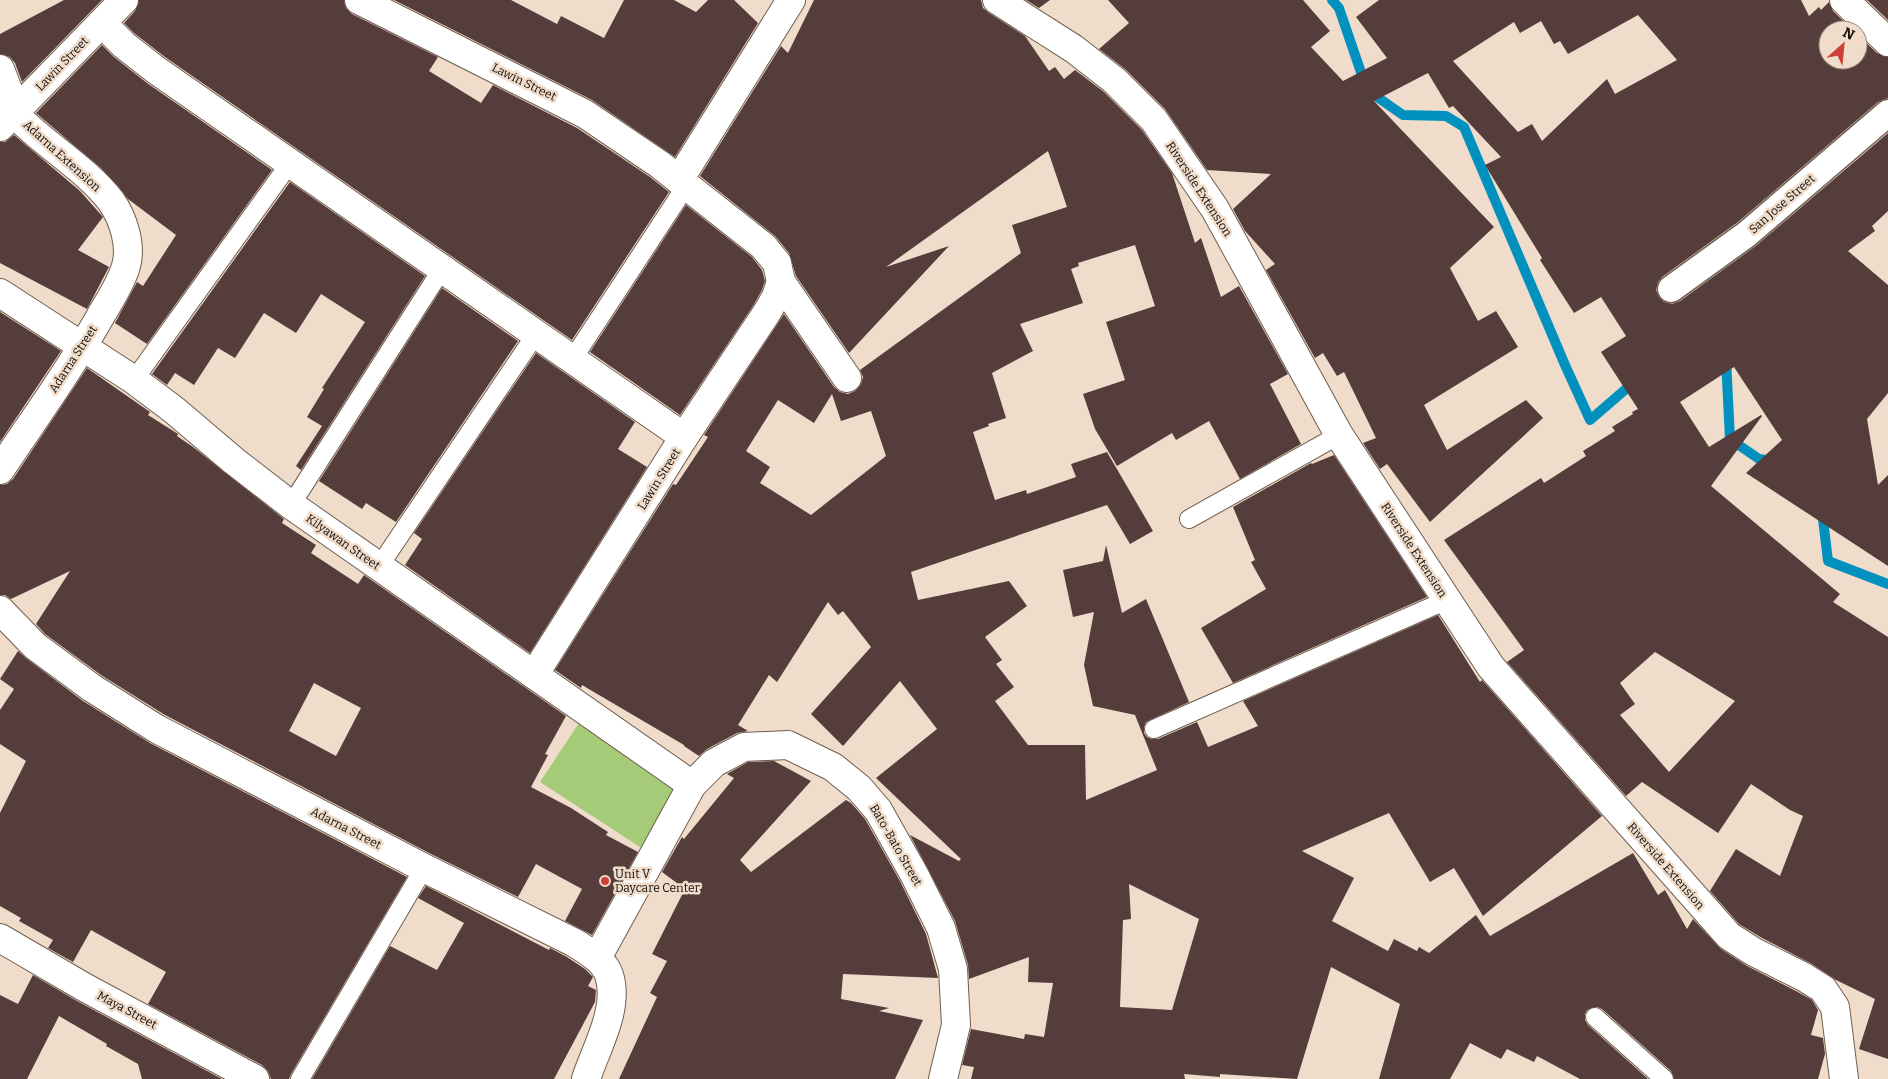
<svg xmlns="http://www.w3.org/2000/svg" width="1888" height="1079" viewBox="0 0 1888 1079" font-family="Bitter,serif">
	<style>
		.green { fill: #a5cb78 }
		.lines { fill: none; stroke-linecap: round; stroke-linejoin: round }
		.stream { stroke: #0291be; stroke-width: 10 }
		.building { fill: #543d3b; fill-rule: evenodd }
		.service-casing { stroke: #6f5e4f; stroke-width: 20 }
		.pedestrian-casing { stroke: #6f5e4f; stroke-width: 29 }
		.minor-casing { stroke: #6f5e4f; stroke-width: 30 }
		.service { stroke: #fff; stroke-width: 18 }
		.pedestrian { stroke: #fff; stroke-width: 26 }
		.minor { stroke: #fff; stroke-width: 28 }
		.poi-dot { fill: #cd4033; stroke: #f0dcca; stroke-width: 2 }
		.labels { text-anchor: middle; stroke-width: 5; stroke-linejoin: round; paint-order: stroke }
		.street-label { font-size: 12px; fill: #140d08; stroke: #f0dcca }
		.poi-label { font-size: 12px; fill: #140d08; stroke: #f0dcca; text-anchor: start }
	</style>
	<rect width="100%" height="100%" fill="#f0dcca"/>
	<polygon class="green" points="585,714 690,783 646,851 540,782"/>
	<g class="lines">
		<g class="stream">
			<polyline points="1332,0 1339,8 1367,90 1403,115 1446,116 1464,127 1565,365 1590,420 1634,382"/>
			<polyline points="1726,359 1730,439 1759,459 1774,461"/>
			<polyline points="1822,511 1828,561 1888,584"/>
		</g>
	</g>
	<g class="building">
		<polygon points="64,0 102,0 22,82 15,63 10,57 0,54 0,34"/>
		<polygon points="139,0 344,0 346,8 352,14 438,57 429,71 481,103 493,85 577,128 650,177 669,192 572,340 165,57 134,33 124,23 135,11"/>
		<polygon points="394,0 511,0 557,24 561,16 604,38 624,0 674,0 696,12 708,0 734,0 758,23 675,157 592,100"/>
		<path d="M814,0h167l2,8 6,5 36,23 24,35 6,-4 9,12 11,-9 29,22 38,38 30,43 23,70 6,-5 20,59 18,-11 49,88 -18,10 31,60 -61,35 -31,-58 -33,19 -4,-7 -55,33 -22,-37 -12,-35 42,-14 -19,-58 49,-16 -20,-61 -57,18 1,3 -8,3 12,34 -63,21 13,27 -41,22 14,45 -18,6 1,2 -16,6 22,68 31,-10 1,4 49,-17 -5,-13 36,-12 46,79 -23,13 -23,-39 -196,67 7,28 91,-19 18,25 -42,31 17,23 -6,4 18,23 -19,14 33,44h57l1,55 71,-30 -22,-55 -42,-9 -9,-41 10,-53 -21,5 -10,-47 40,-9 3,-16 16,68 24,-14 43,103 -43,20 -2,5v6l3,4 5,2h6l39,-17 11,25 50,-21 -15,-25 195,-86 42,67 2,-2 120,136 -119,100 -29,-48 -24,14 -41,-69 -87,38 52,27 -22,43 56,30 6,-12 23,12 2,-4 10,6 47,-38 14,21 143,-83 25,42 7,-5 22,39 6,-10 28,30 26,17 49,25 16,9 6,10 -7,25 12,3 2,16 -7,25h-144l-3,-8 -69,-62 -5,-2 -10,3 -2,4v6l3,5 60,54h-68l-43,-23 -3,6 -27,-13 -6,10 -31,-16 -20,36h-71l21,-75 -69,-37 -34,112 -77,-5v3l-36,-3 1,5h-214l3,-12 -12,-2 9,-36 53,10 1,-5 19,3 9,-54 -25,-1 1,-25 -60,22 -1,-14 -13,-44 -45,-86 49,26 2,-2 -85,-81 61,-49 -37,-48 -57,65 -32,-32 60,-67 -28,-36 -5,4 -10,-13 -51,80 -8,-7 -31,50 10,6 -11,2 -30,16 -8,7 -15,-10v-1l-102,-60 -1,3 -26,-18 118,-186 3,1 32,-48 -4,-2 80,-121 50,73 6,5 8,2 7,-3 6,-7 2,-7 -3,-7 161,-117 -9,-28 55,-18 -19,-56 -162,116 63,-21 -100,107 -53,-77 -7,-23 -14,-17 -75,-60 81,-130 7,7zM832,394l9,27 30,-10 15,45 -75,59 -51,-32 10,-16 -24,-16 32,-51 36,23zM1129,884l70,35 -27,91 -52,-3 3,-87 8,-1z"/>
		<polygon points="1026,0 1050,0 1039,8"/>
		<path d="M1108,0h195l27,31 -19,16 32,34 44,-23 -31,-41 23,-17h422l8,16 10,-9 2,3 8,-8 4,9 20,19h-25v30h30v-25l19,18 11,4v41l-10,4 -140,120 -76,55 -4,5 -2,8 3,7 5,5 8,2 8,-3 77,-56 131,-112v78l-16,15 3,5 -27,20 40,34v108l-21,26 11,66 10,-10v91l-142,-93 36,-33 -48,-73 -54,35 29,45 52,-32 1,1 -51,70 129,108 -7,8 55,35v422l-29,-10 16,-50 -39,-19 -24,-16 -50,-26 -23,-14 -29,-33 26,-42 44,27 23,-60 -13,-6 -39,-26 -33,49 -76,-51 -16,14 -119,-134 17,-12 -80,-110 97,-62 3,5 42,-27 -3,-5 32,-20 -3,-4 21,-13 -1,-2 6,-3 -37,-57 25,-16 -25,-39 -27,16 -34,-53 2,-2 -57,-93 16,-8 -48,-51 -4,2 -21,-35 -54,28 120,126 -44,41 28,53 18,-10 22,36 -94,58 23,45 79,-50 17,18 -113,104 -43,-58 -7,5 -17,-26 13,-5 -32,-66 -7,4 -14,-23 -8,5 -49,-88 9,-6 -30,-33 -12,-22 38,-35 -64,-4 -42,-61 -40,-40 -26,-20 30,-26zM1638,15l39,45 -62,34 -8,-15 -65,62 -10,-17 -14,8 -65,-71 61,-39 6,11 21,-12 13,23 6,-3 8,13zM1655,652l80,49 -66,71 -49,-57 15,-11 -15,-21z"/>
		<polygon points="1867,0 1888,0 1888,20"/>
		<polygon points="102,45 114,57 147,83 272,170 147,344 115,323 137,282 143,286 176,235 128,199 101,168 36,113"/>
		<polygon points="14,135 80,191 103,217 78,250 109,267 87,309 0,263 0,142 5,142"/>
		<polygon points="290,182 425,276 301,470 296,466 322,426 307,417 324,389 322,388 365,322 321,294 296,333 264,313 235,358 218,348 194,385 175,373 167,385 152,374"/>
		<polygon points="686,205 752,257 762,270 765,281 762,290 753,306 680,415 590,352"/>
		<polygon points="442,288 518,341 396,522 366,503 362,509 319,481"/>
		<polygon points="0,312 61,351 0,442"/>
		<polygon points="536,353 635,422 618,449 647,467 530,653 405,565 422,539 414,533"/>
		<path d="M87,368l63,44 -2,3 30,19 -1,2 16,11 91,72 -2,4 34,22 -5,8 47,31 6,-9 202,141 -21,38 3,1 -17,32 40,21 37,24 -2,3 32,17 -46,83 -27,-14 17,-32 -46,-25 -18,33 -87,-43 -266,-139 -64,-40 -56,-41 -9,-10 34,-53 -59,28 -6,-4h-5v-110l7,-1 6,-5zM314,683l47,25 -25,48 -47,-25z"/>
		<polygon points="1334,455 1427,597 1233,683 1201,628 1266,589 1251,562 1255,560 1233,507 1311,463 1312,464"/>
		<polygon points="18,651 26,658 83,701 150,743 407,877 291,1074 289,1079 271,1079 268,1071 262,1065 148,1004 166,972 91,930 73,962 48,948 53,940 19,921 21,918 0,906 0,813 26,761 0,744 0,710 14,689 0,679"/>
		<polygon points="774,761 811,781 740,860 751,872 846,800 851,803 865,819 900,881 926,934 938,978 843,974 841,999 889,1008 879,1011 923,1020 895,1079 619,1079 657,997 650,993 667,961 652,954 685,889 662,872 682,837 684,839 734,778 727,774 748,762"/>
		<polygon points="426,886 549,950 550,948 567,957 585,969 593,977 588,986 596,990 595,1002 554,1079 312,1079 390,946 437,970 464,923 418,898"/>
		<polygon points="33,975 77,1001 222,1079 142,1079 138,1064 106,1046 107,1044 59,1016 27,1079 0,1079 0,995 18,1004"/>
	</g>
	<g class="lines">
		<defs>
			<g id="service">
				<polyline points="572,360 686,186"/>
				<polyline points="134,380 290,163"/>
				<polyline points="291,505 442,269"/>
				<polyline points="1189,519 1339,435"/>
				<polyline points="378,568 536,334"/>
				<polyline points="1154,729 1447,600"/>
				<polyline points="1595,1017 1664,1079"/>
				<polyline points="300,1079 424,868"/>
			</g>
			<polyline id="pedestrian" points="1671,289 1747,234 1888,113"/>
			<g id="minor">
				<polyline points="359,0 585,114 659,164 763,246 777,263 781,282 847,378"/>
				<polyline points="997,0 1074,49 1114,80 1154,120 1215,209 1339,435 1491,667 1729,936 1754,952 1804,977 1823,989 1835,1007 1844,1079"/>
				<polyline points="1844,0 1888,42"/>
				<polyline points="102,23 124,45 156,70 684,437"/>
				<path d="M0,69l16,42 7,11c28,27 64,48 88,79 12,17 21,44 15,65 -5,18 -17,35 -26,51 -30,53 -66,102 -100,153"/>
				<polyline points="0,127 124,0"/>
				<polyline points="679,180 791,0"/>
				<polyline points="0,293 134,380 174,410 234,461 291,505 692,785"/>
				<path d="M0,610l35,36 57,42 65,41 267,139 151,75c12,8 29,17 34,32 11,33 -13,73 -23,104"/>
				<polyline points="534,675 684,437 766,314 776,297 781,282"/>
				<polyline points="0,938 84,987 255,1079"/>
				<polyline points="597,958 692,785 714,763 744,747 788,745 833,767 859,788 878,810 914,874 941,928 953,969 956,1025 943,1079"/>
			</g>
		</defs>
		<use href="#service" class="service-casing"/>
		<use href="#pedestrian" class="pedestrian-casing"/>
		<use href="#minor" class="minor-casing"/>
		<use href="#service" class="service"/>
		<use href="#pedestrian" class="pedestrian"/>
		<use href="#minor" class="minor"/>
	</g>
	<circle class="poi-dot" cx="605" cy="881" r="5"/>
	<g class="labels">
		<g class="street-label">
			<text transform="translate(62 64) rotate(-46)" y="4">Lawin Street</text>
			<text transform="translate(524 82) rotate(26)" y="4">Lawin Street</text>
			<text transform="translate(62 156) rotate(42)" y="4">Adarna Extension</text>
			<text transform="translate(1199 189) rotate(57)" y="4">Riverside Extension</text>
			<text transform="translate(1782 204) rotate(-41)" y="4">San Jose Street</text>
			<text transform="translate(73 359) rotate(-57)" y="4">Adarna Street</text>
			<text transform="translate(659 479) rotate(-58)" y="4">Lawin Street</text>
			<text transform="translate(343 542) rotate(35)" y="4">Kilyawan Street</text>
			<text transform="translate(1414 550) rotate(57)" y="4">Riverside Extension</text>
			<text transform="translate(346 828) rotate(27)" y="4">Adarna Street</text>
			<text transform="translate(896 845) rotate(60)" y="4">Bato-Bato Street</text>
			<text transform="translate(1666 866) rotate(49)" y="4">Riverside Extension</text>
			<text transform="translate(127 1010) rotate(28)" y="4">Maya Street</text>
		</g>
		<g class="poi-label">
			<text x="615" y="878">Unit V<tspan x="615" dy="14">Daycare Center</tspan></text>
		</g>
	</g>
	<g transform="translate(1843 45) rotate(27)"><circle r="24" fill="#f0dcca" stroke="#98897c"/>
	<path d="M0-4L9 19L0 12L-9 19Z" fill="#cd4033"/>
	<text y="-8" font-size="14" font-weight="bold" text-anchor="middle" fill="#140d08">N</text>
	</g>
</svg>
